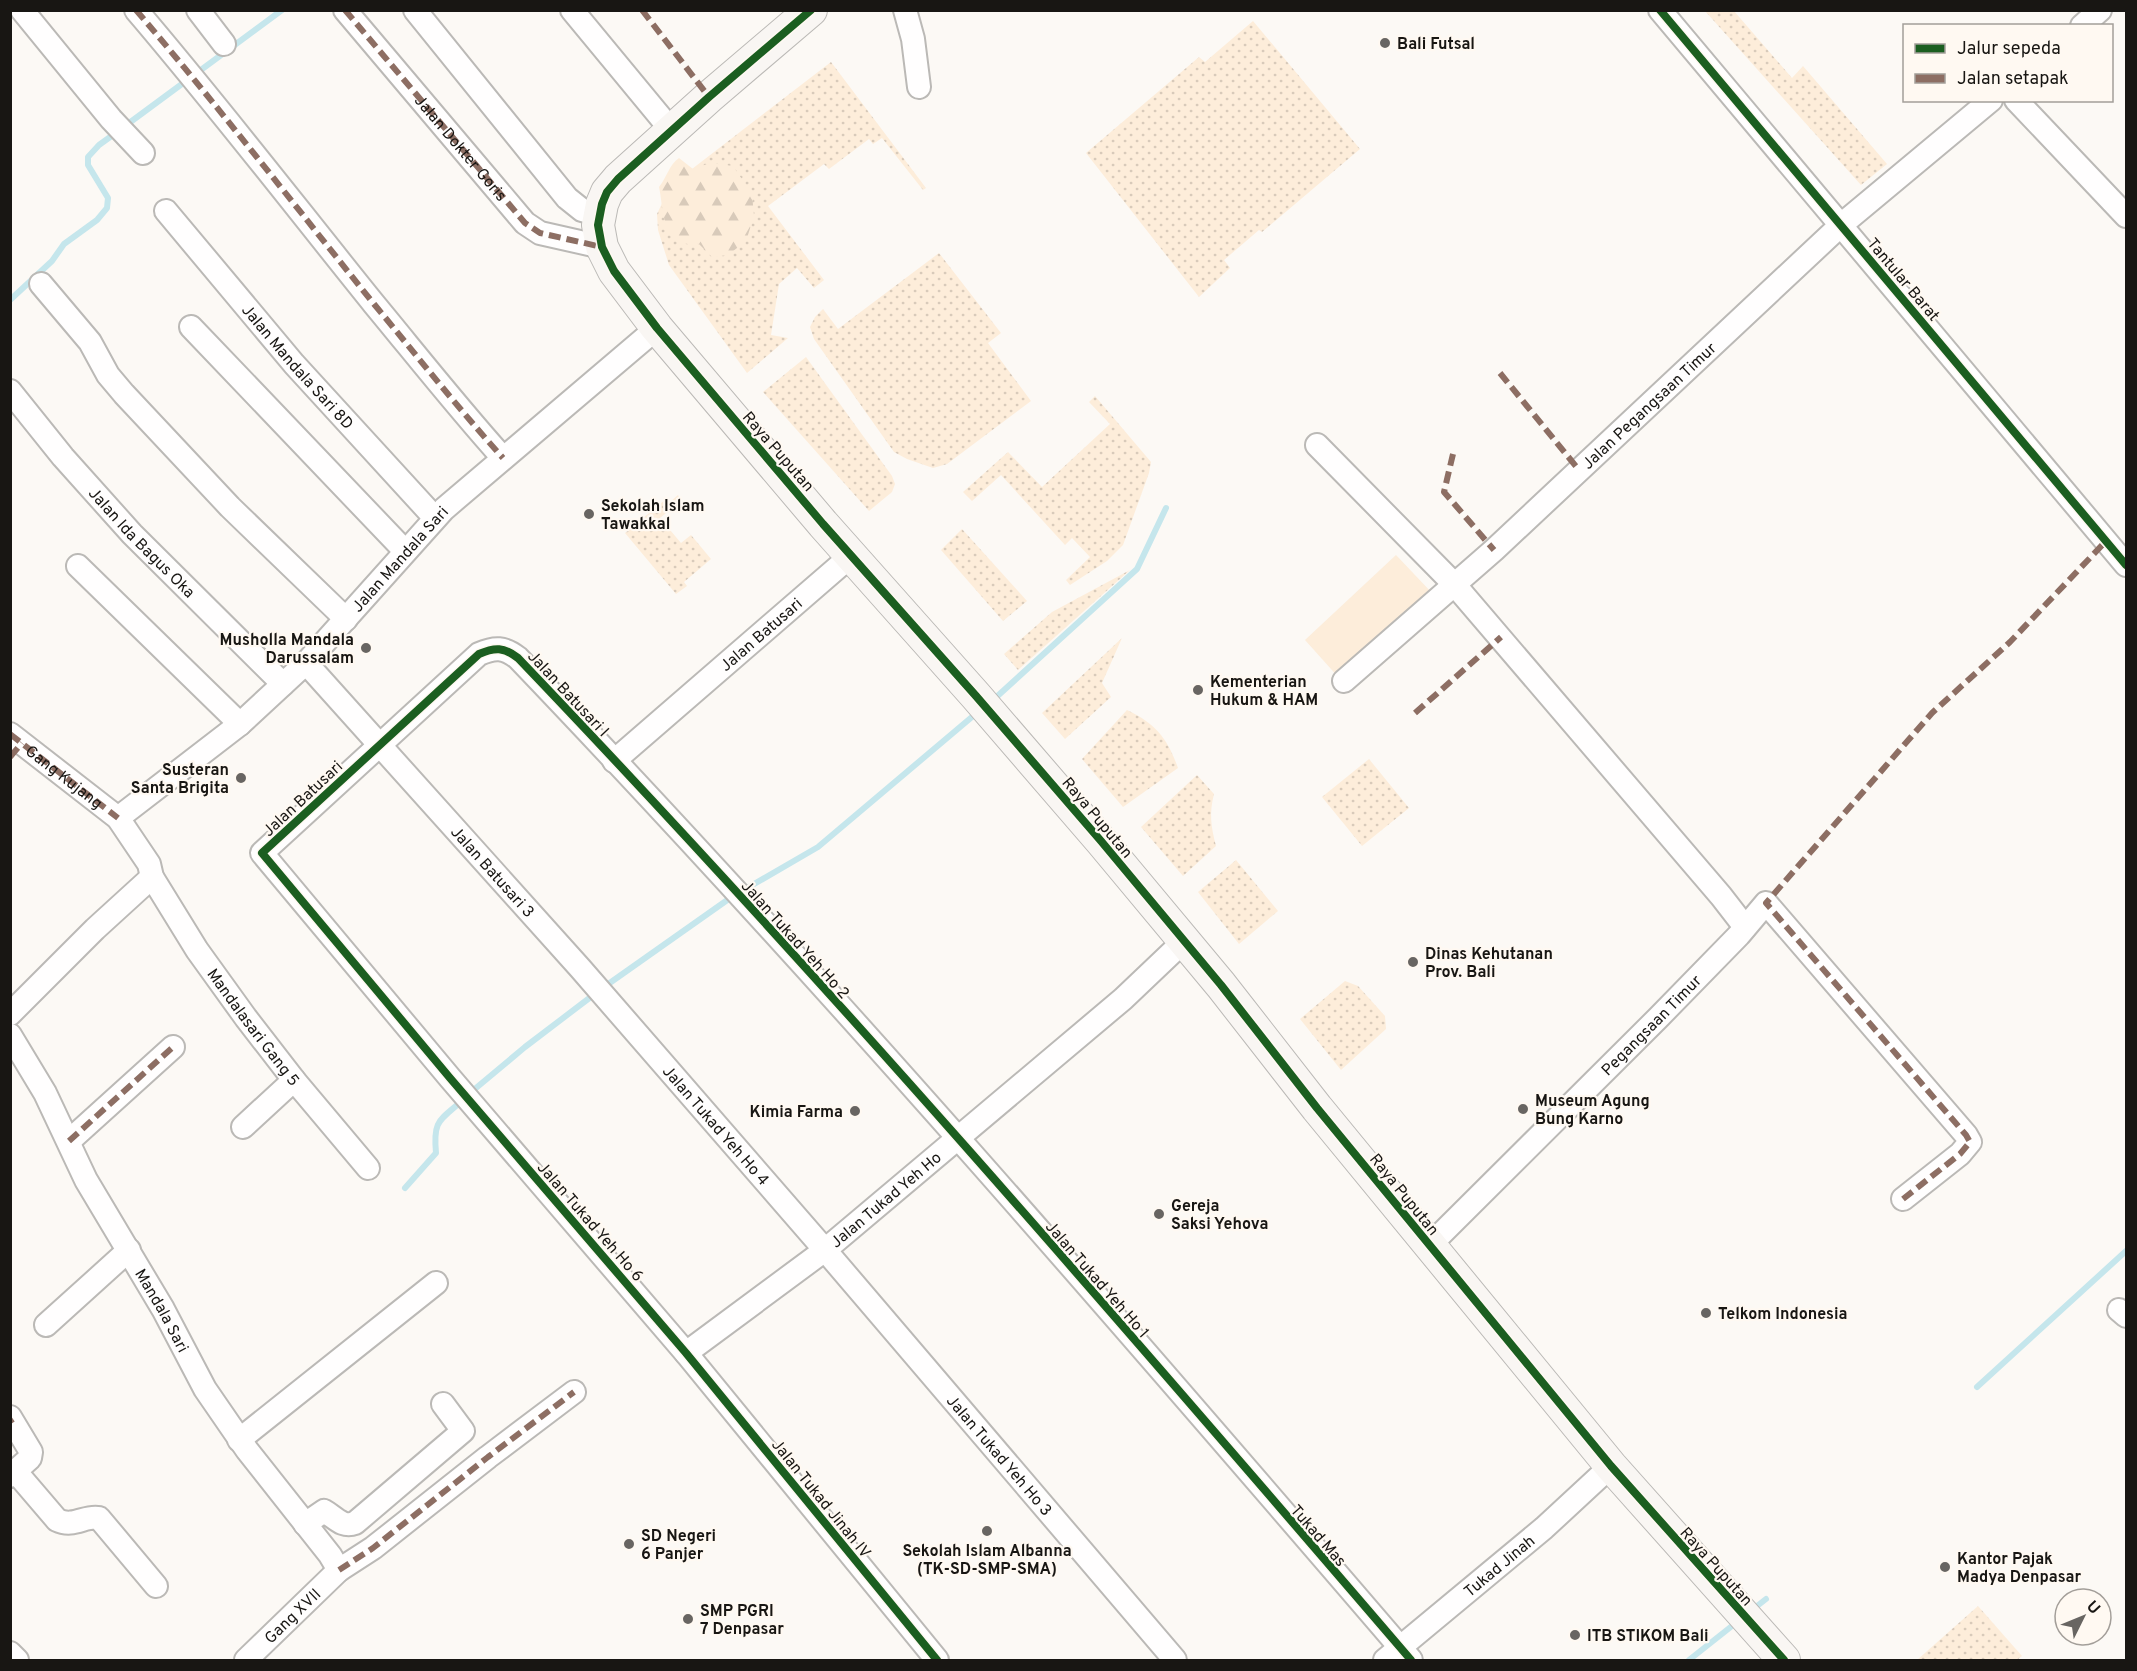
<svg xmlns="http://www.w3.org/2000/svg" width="2137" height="1671" viewBox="0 0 2137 1671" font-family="Overpass,sans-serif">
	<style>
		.grass { fill: url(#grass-dots) }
		.forest { fill: url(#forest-firs) }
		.pitch { fill: #fdedda }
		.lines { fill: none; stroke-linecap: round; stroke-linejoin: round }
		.stream { stroke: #c5e6ec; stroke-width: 6 }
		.minor-casing { stroke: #bbb9b6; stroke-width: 26 }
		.secondary-casing { stroke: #bbb9b6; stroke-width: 34 }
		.minor { stroke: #fffefe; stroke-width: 22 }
		.secondary { stroke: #f9f6f3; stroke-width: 32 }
		.quiet { stroke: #8d6e63; stroke-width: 6; stroke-dasharray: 12 6; stroke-linecap: butt }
		.cycleway-casing { stroke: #fff9f2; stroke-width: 11 }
		.cycleway { stroke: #1b5e20; stroke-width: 8 }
		.poi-dot { fill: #686562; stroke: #fff9f2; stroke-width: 2 }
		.labels { text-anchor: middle; stroke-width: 4.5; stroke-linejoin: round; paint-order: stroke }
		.poi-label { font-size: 16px; font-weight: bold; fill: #181613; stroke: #fff9f2; text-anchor: start }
		.street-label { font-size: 16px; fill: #181613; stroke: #fff9f2 }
	</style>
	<defs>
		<pattern id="grass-dots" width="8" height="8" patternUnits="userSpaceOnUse" patternTransform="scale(1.5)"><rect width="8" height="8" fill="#fdedda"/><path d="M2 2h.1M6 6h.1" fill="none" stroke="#d8caba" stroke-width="1.8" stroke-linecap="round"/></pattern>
		<pattern id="forest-firs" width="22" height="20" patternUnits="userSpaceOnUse" patternTransform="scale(1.5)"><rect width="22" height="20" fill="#fdedda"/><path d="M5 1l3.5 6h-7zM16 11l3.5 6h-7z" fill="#d8caba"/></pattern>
	</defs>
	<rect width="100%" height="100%" fill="#fcf9f5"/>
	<g class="grass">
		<polygon points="1705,11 1734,11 1792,78 1803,66 1887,164 1861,185"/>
		<polygon points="1253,21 1360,149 1262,232 1259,230 1224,260 1230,268 1199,297 1086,153 1199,57 1205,62"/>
		<polygon points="831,62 926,188 923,190 882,138 873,144 869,139 829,169 824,164 768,206 824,280 814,288 797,268 779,284 771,335 788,338 747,373 669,265 658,230 657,214 665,197 679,179"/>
		<polygon points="939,253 1001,333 988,343 1031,401 947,464 933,468 907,459 894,452 814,339 810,327 815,317 823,309 838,329"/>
		<polygon points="806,357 892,476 895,484 892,492 869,511 763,392"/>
		<polygon points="1095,396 1151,462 1149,473 1123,545 1107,561 1070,585 1066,580 1090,557 1072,538 1065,545 1001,475 972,501 963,492 1008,452 1042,487 1110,424 1089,402"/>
		<polygon points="678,495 681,501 660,518 681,543 691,535 711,559 684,582 687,586 676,594 625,533 666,499 670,502"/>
		<polygon points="962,529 1027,601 1003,621 941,550"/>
		<polygon points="1130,570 1018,670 1004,654 1052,612"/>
		<polygon points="1122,638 1102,683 1111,697 1065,739 1042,713"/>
		<path d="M1127,710c29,14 40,28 51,58l-55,39 -41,-48z"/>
		<polygon points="1369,759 1409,808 1362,846 1322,797"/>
		<path d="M1197,775l17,19c-5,19 -3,33 2,52l-33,30 -42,-49z"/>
		<polygon points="1236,860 1278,911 1239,944 1198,892"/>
		<polygon points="1345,981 1358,986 1385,1016 1386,1029 1341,1070 1300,1019"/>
		<polygon points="1978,1606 2022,1656 2017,1660 1917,1660"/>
	</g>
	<path class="forest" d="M679,158l14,11 17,-6 23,3 19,28 2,22 -8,25 -18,14 -16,2 -13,-13c-4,-1 -11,1 -15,-1 -22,-5 -21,-38 -25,-56 8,-10 10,-22 20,-29z"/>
	<polygon class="pitch" points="1396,555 1432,593 1340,679 1305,640"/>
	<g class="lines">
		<g class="stream">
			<polyline points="125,126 282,10"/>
			<polyline points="10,300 52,261 64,244 97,220 107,208 108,198 88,165 88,157 99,145 117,132"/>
			<polyline points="992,701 1137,569 1166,508"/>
			<polyline points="742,891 818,847 979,711"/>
			<polyline points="604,987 733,896"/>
			<polyline points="470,1093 525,1047 596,993"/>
			<path d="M405,1188l31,-35c-3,-33 3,-32 27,-53"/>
			<polyline points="1977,1387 2126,1251"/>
			<polyline points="1752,1610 1766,1599"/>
			<polyline points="1689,1660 1737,1622"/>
		</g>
		<defs>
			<g id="minor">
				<polyline points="22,10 111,119 143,153"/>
				<path d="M136,10c82,96 159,196 238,294 43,52 84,104 129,154"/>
				<polyline points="198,10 224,44"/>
				<polyline points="345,10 525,223 540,233 602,247"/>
				<polyline points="415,10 567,198 582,210 599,215"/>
				<polyline points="572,10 672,131"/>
				<polyline points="905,10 913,39 919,87"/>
				<polyline points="1660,10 2126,565"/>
				<polyline points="2082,26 2100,10"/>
				<polyline points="2016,100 2126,216"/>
				<path id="s1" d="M166,211l128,153 141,154"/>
				<polyline points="41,284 90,342 108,375 124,394 230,507 346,619"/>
				<polyline points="191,327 405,551"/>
				<path id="s2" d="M10,391l53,66 69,77 151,150"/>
				<polyline points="1317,445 1454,584 1721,896 1745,927"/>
				<polyline points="78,566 240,724"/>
				<path id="s3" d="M306,663l274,305 245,282 350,410"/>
				<path id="s4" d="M1344,681l150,-131 347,-325 150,-125"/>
				<path id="s5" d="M10,734l108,84 31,46 3,13 45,73 49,68 48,62 74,88"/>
				<path id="s6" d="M614,761l238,-206"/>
				<path id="s7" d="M118,818l122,-94 66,-61 138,-154 213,-181"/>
				<polyline points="10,1014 95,929 152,877"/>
				<path id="s8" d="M10,1035l35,58 41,87 77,129 42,80 42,61 83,105 9,15"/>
				<polyline points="243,1127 294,1080"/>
				<polyline points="69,1141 173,1047"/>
				<path id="s9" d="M1430,1245l228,-227 81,-83 27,-32 200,232 4,7 -10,12 -57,45"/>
				<polyline points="2119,1310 2126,1316"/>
				<polyline points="46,1325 129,1250"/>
				<path id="s10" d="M686,1353l139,-103 298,-251 61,-58"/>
				<polyline points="10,1417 31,1452 30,1458 10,1476"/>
				<polyline points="239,1440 436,1283"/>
				<path d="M16,1472l41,48c17,8 28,-5 42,-2l57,68"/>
				<path d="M305,1524l19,-13c11,6 18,17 31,12l108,-92 -20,-27"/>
				<polyline points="10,1653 17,1660"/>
				<path id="s11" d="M246,1660l93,-90 34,-22 115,-91 86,-65"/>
				<path d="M937,1660l-251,-307 -236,-275 -188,-225 217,-199c16,-7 25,-7 39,4 309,323 602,663 893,1002"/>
				<path id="s12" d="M1385,1660l159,-132 67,-62"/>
			</g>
			<polyline id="secondary" points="811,10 709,97 618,179 607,192 602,204 598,225 602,247 614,271 657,328 823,524 976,696 1101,841 1221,985 1317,1108 1611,1466 1784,1660"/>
		</defs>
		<use href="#minor" class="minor-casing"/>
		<use href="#secondary" class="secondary-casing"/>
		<use href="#minor" class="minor"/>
		<use href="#secondary" class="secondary"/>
		<g class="quiet">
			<path d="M136,10c82,96 159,196 238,294 43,52 84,104 129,154"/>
			<path id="s13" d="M345,10l180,213 15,10 62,14"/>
			<polyline points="642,10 709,97"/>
			<polyline points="1500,373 1579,470"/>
			<polyline points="1453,454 1444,492 1494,550"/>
			<polyline points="1415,713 1501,637"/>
			<path id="s14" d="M10,734l108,84"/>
			<polyline points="10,757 22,743"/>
			<polyline points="69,1141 173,1047"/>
			<polyline points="1903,1199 1960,1154 1970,1142 1966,1135 1766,903 1932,713 2010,642 2107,540"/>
			<polyline points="10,1421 13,1419"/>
			<polyline points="339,1570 373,1548 488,1457 574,1392"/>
		</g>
		<defs>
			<g id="cycleway">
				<polyline points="811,10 709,97 618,179 607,192 602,204 598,225 602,247 614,271 657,328 823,524 976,696 1101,841 1221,985 1317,1108 1611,1466 1784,1660"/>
				<polyline points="1660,10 2126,565"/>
				<path d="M937,1660l-251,-307 -236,-275 -188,-225 217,-199c16,-7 25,-7 39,4 309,323 602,663 893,1002"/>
			</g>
		</defs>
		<use href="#cycleway" class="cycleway-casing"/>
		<use href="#cycleway" class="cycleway"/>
	</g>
	<g class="poi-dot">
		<circle cx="1385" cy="43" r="6"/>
		<circle cx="589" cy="514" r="6"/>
		<circle cx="366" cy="648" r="6"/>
		<circle cx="1198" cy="690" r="6"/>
		<circle cx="241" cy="778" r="6"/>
		<circle cx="1413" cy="962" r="6"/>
		<circle cx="1523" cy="1109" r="6"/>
		<circle cx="855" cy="1111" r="6"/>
		<circle cx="1159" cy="1214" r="6"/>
		<circle cx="1706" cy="1313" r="6"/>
		<circle cx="987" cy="1531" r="6"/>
		<circle cx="629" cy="1544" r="6"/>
		<circle cx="1945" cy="1567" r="6"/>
		<circle cx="688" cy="1619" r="6"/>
		<circle cx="1575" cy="1635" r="6"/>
	</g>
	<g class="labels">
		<g class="poi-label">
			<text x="1397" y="49">Bali Futsal</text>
			<text x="601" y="511">Sekolah Islam<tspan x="601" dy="18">Tawakkal</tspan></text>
			<text x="354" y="645" text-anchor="end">Musholla Mandala<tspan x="354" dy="18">Darussalam</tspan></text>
			<text x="1210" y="687">Kementerian<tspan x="1210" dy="18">Hukum &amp; HAM</tspan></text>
			<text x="229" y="775" text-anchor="end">Susteran<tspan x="229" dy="18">Santa Brigita</tspan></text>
			<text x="1425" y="959">Dinas Kehutanan<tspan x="1425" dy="18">Prov. Bali</tspan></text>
			<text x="1535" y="1106">Museum Agung<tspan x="1535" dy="18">Bung Karno</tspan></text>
			<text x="843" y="1117" text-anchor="end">Kimia Farma</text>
			<text x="1171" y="1211">Gereja<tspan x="1171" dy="18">Saksi Yehova</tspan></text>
			<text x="1718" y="1319">Telkom Indonesia</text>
			<text x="641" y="1541">SD Negeri<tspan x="641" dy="18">6 Panjer</tspan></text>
			<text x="987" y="1556" text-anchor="middle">Sekolah Islam Albanna<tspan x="987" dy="18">(TK-SD-SMP-SMA)</tspan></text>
			<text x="1957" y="1564">Kantor Pajak<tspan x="1957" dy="18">Madya Denpasar</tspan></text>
			<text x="700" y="1616">SMP PGRI<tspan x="700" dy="18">7 Denpasar</tspan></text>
			<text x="1587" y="1641">ITB STIKOM Bali</text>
		</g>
		<g class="street-label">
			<text dy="6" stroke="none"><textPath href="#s13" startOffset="180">Jalan Dokter Goris</textPath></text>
			<text transform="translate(1904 279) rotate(50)" y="6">Tantular Barat</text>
			<text dy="6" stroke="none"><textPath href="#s1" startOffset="204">Jalan Mandala Sari 8D</textPath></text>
			<text dy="6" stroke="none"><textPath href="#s4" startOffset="411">Jalan Pegangsaan Timur</textPath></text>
			<text transform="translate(779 451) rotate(49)" y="6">Raya Puputan</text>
			<text dy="6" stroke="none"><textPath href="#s2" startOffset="201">Jalan Ida Bagus Oka</textPath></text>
			<text dy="6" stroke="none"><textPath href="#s7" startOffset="384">Jalan Mandala Sari</textPath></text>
			<text dy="6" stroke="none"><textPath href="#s6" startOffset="194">Jalan Batusari</textPath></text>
			<text transform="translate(569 693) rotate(47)" y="6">Jalan Batusari I</text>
			<text dy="6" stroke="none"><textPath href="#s14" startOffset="69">Gang Kujang</textPath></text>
			<text transform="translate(302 798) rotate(-43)" y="6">Jalan Batusari</text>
			<text transform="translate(1098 817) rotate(50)" y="6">Raya Puputan</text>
			<text dy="6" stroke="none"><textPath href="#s3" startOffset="280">Jalan Batusari 3</textPath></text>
			<text transform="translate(796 939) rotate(48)" y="6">Jalan Tukad Yeh Ho 2</text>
			<text dy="6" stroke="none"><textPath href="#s9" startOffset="312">Pegangsaan Timur</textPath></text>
			<text dy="6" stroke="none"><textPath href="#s5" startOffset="387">Mandalasari Gang 5</textPath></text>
			<text dy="6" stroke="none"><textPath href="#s3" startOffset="618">Jalan Tukad Yeh Ho 4</textPath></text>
			<text transform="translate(1405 1194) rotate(51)" y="6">Raya Puputan</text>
			<text dy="6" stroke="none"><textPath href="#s10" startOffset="252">Jalan Tukad Yeh Ho</textPath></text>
			<text transform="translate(591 1221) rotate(49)" y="6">Jalan Tukad Yeh Ho 6</text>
			<text transform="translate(1098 1279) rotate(49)" y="6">Jalan Tukad Yeh Ho 1</text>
			<text dy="6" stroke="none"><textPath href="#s8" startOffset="315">Mandala Sari</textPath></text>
			<text dy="6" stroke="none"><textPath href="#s3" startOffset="1053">Jalan Tukad Yeh Ho 3</textPath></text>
			<text transform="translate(822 1498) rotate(51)" y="6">Jalan Tukad Jinah IV</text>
			<text transform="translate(1319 1535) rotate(49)" y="6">Tukad Mas</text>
			<text dy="6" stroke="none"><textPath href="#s12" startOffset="148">Tukad Jinah</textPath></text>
			<text transform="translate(1717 1566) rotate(48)" y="6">Raya Puputan</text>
			<text dy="6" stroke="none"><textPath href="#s11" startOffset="64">Gang XVII</textPath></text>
		</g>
	</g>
	<rect width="2137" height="1671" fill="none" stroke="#181613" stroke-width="24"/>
	<rect x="1903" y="24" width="210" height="78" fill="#fff9f2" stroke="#a39e99" stroke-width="1.5"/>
	<rect x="1915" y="44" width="30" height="9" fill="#1b5e20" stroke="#a39e99" stroke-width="1.5"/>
	<text x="1957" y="54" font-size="18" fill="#181613">Jalur sepeda</text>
	<rect x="1915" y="74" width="30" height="9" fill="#8d6e63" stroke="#a39e99" stroke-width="1.5"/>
	<text x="1957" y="84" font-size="18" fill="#181613">Jalan setapak</text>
	<g transform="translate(2083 1617) rotate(47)"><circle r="28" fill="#fff9f2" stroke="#a39e99" stroke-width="1.5"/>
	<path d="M0-4.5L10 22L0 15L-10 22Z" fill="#686562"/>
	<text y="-9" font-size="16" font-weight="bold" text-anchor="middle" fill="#181613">U</text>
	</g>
</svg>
